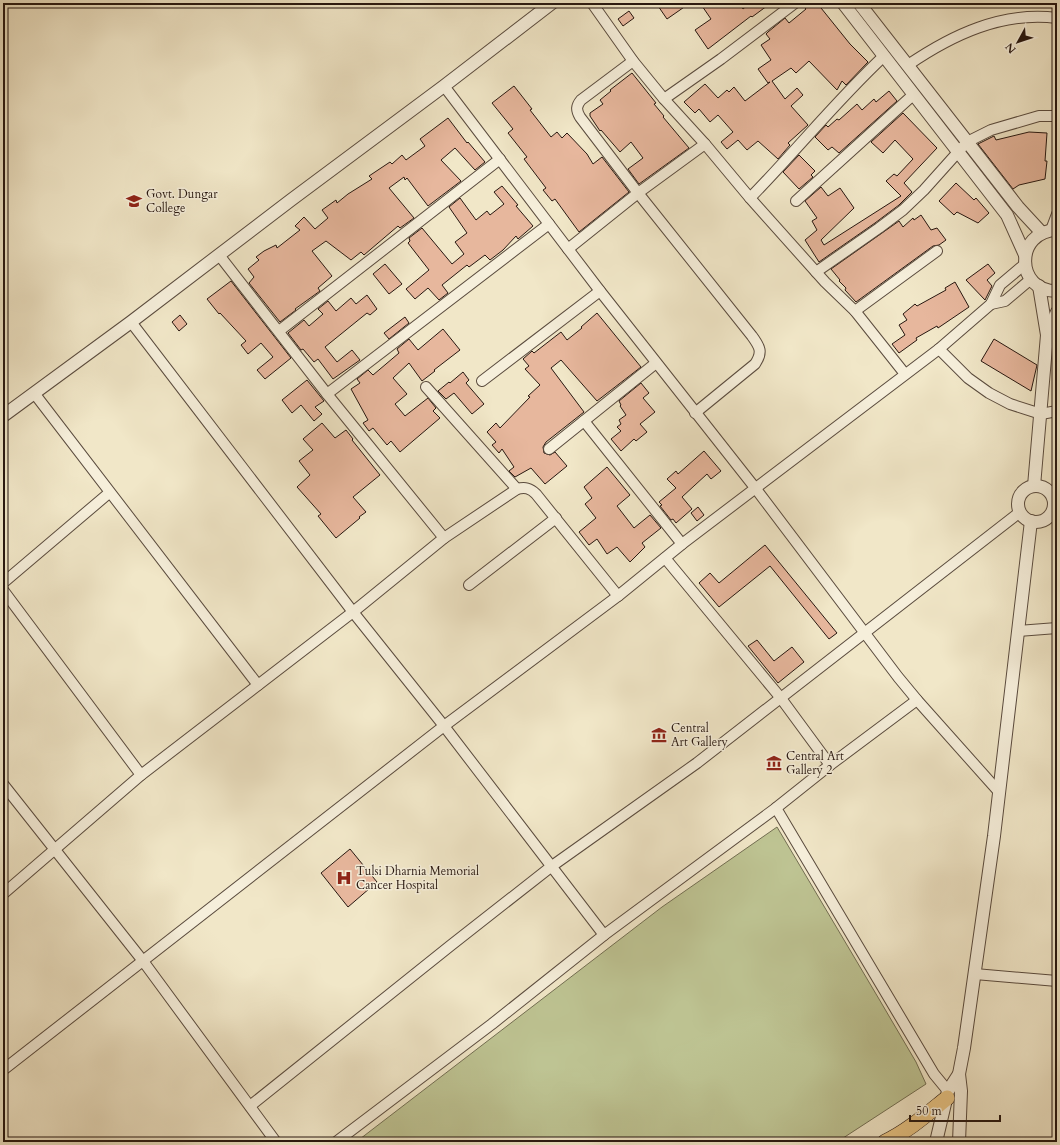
<svg xmlns="http://www.w3.org/2000/svg" width="1060" height="1145" viewBox="0 0 1060 1145" font-family="Cardo,serif">
	<style>
		.green { fill: #bec493; stroke: #726e52 }
		.building { fill: #e7b79d; stroke: #271710 }
		.lines { fill: none; stroke-linecap: round; stroke-linejoin: round }
		.minor-casing { stroke: #5a4b3e; stroke-width: 12 }
		.tertiary-casing { stroke: #5a4b3e; stroke-width: 14 }
		.primary-casing { stroke: #271710; stroke-width: 16 }
		.minor { stroke: #f6efdb; stroke-width: 10 }
		.tertiary { stroke: #f6efdb; stroke-width: 12 }
		.primary { stroke: #e8c484; stroke-width: 15 }
		.labels { text-anchor: middle; stroke-width: 3; stroke-linejoin: round; paint-order: stroke }
		.poi-label { font-size: 12px; fill: #271710; stroke: #f6efdb; text-anchor: start }
	</style>
	<rect width="100%" height="100%" fill="#f1e7c8"/>
	<filter id="stains"><feTurbulence type="fractalNoise" baseFrequency=".005" numOctaves="4"/><feColorMatrix values="0 0 0 0 .2 0 0 0 0 .09 0 0 0 0 .02 0 0 0 .5 -.17"/></filter>
	<radialGradient id="worn" r=".72"><stop offset=".6" stop-color="#630" stop-opacity="0"/><stop offset="1" stop-color="#630" stop-opacity=".3"/></radialGradient>
	<polygon class="green" points="777,827 879,999 916,1062 926,1084 837,1142 356,1142 662,907"/>
	<g class="building">
		<polygon points="656,3 690,3 667,19"/>
		<polygon points="700,3 739,3 743,9 750,3 771,3 752,17 751,16 708,49 695,30 711,19"/>
		<polygon points="801,3 817,3 850,44 868,62 846,85 842,81 837,90 809,61 796,73 791,68 772,81 785,99 797,88 803,95 791,106 808,125 788,143 790,145 778,159 758,141 747,150 738,140 727,149 721,142 733,132 718,115 710,122 699,109 695,113 684,102 705,84 718,98 727,90 729,92 734,87 745,101 770,82 768,83 758,69 771,60 761,45 770,39 766,34 768,32 785,18 789,23 806,9"/>
		<polygon points="629,11 634,18 623,26 618,19"/>
		<polygon points="632,73 656,103 654,104 664,116 663,117 689,148 639,184 628,169 643,158 631,142 620,152 601,130 600,131 590,116 590,113 603,104 600,100 611,91 610,90"/>
		<polygon points="514,86 532,109 530,110 551,137 557,132 562,138 567,133 587,154 593,164 602,157 629,192 579,232 555,199 552,201 543,190 546,188 524,159 527,157 508,133 513,129 492,103"/>
		<polygon points="889,91 897,101 839,153 832,147 828,150 815,137 826,125 828,127 837,119 839,120 857,104 862,110 874,99 876,102"/>
		<polygon points="903,113 937,148 904,183 912,192 899,205 875,223 819,262 805,240 817,230 812,221 817,218 805,201 821,187 828,196 840,188 854,208 821,240 824,245 901,196 886,181 894,174 897,176 913,159 895,140 883,153 871,142"/>
		<polygon points="448,118 467,143 468,142 485,162 475,170 455,148 441,160 461,181 428,206 407,178 405,180 404,177 389,188 414,218 400,228 398,226 364,255 361,252 351,260 326,241 312,251 332,276 318,288 320,291 295,309 296,310 280,322 249,283 254,277 248,269 259,260 256,257 264,251 276,245 277,248 300,230 295,226 304,217 315,229 328,218 322,210 336,200 337,203 348,194 372,179 369,176 390,162 392,164 402,155 406,160 425,146 420,139"/>
		<polygon points="1029,132 1047,133 1045,161 1047,161 1045,179 1019,185 1013,189 978,144 994,136 996,140"/>
		<polygon points="799,155 815,171 811,175 813,177 799,189 783,172"/>
		<polygon points="956,183 974,200 976,198 989,213 978,223 957,212 954,215 939,201"/>
		<polygon points="502,186 518,205 516,206 533,226 518,239 516,236 503,250 490,260 485,255 469,267 467,265 442,285 448,293 439,300 428,288 415,299 406,289 429,270 408,243 410,241 409,238 422,228 452,264 464,254 455,242 467,233 449,207 460,198 476,220 487,211 490,215 504,204 494,192"/>
		<polygon points="921,215 931,230 937,228 946,240 939,245 933,246 856,302 845,290 846,288 839,281 840,280 831,269 899,221 903,227 913,218 914,220"/>
		<polygon points="385,264 402,284 389,294 373,274"/>
		<polygon points="988,264 995,273 987,280 992,286 985,300 966,280"/>
		<polygon points="231,281 291,358 265,379 257,370 273,357 261,343 248,354 241,345 246,341 220,313 219,314 207,299"/>
		<polygon points="955,282 969,307 938,328 937,326 916,338 917,340 899,353 892,344 905,335 899,325 907,320 903,314 915,304 917,306 946,290 945,288"/>
		<polygon points="367,295 377,309 370,315 367,313 325,347 337,362 352,350 360,360 333,379 318,359 314,362 303,349 301,350 288,333 304,320 309,326 323,314 318,309 328,301 336,311 351,298 356,304"/>
		<polygon points="597,313 641,367 597,401 561,360 551,368 584,412 546,442 543,447 544,453 550,455 555,452 567,466 545,484 531,468 515,477 509,471 514,467 502,449 499,453 492,445 496,442 487,432 496,423 500,428 530,397 528,396 540,385 525,369 529,366 523,359 532,351 534,353 561,332 567,340 582,328 581,327"/>
		<polygon points="180,315 187,324 179,331 172,322"/>
		<polygon points="405,317 409,323 389,339 384,333"/>
		<polygon points="443,329 460,350 434,370 435,371 422,381 409,363 393,378 407,394 395,404 405,416 428,398 436,408 433,411 440,418 400,452 391,441 387,445 373,428 369,431 363,423 368,420 351,389 360,383 357,379 368,370 373,375 399,353 397,349 409,339 418,350"/>
		<polygon points="994,339 1037,365 1031,391 981,361"/>
		<polygon points="463,372 469,380 466,383 484,404 472,414 454,393 446,399 438,391 449,382 450,383"/>
		<polygon points="307,380 324,401 315,407 322,414 314,421 301,405 292,413 282,400"/>
		<polygon points="641,383 649,393 643,398 655,412 640,424 647,432 636,441 634,439 621,451 611,439 621,431 617,427 621,424 619,420 626,415 620,406 621,405 619,401"/>
		<polygon points="322,423 335,438 346,430 353,439 352,440 380,475 353,497 366,512 359,517 360,518 336,538 318,516 321,514 297,487 310,475 299,461 313,450 303,439"/>
		<polygon points="704,451 721,471 711,479 707,474 682,497 692,509 676,523 673,519 671,520 660,506 662,505 659,502 676,488 667,479 676,471 678,474"/>
		<polygon points="607,467 630,495 617,506 634,528 650,515 661,528 642,543 645,547 630,562 617,547 607,554 597,539 589,545 579,532 596,518 585,504 592,498 584,487"/>
		<polygon points="698,507 704,515 697,521 691,513"/>
		<polygon points="765,545 837,633 829,639 770,566 719,607 699,583 710,573 719,583"/>
		<polygon points="757,640 774,661 792,647 804,662 778,683 748,646"/>
		<polygon points="350,849 377,882 348,907 321,873"/>
	</g>
	<g class="lines">
		<defs>
			<g id="minor">
				<polyline points="592,3 633,61 664,99 705,144 750,198 825,282 855,311 905,374"/>
				<path d="M633,61l-52,39c-5,6 -5,10 -1,17l58,76 114,143c8,11 11,16 3,28l-60,49"/>
				<path d="M908,65c44,-30 94,-54 149,-47"/>
				<polyline points="444,86 600,291 756,489 898,677 917,700 999,792"/>
				<polyline points="664,99 721,59 795,3"/>
				<path d="M750,198c46,-47 86,-97 134,-142"/>
				<polyline points="796,201 913,95"/>
				<polyline points="1051,230 1057,214"/>
				<polyline points="568,249 638,193 705,144"/>
				<polyline points="219,255 327,394 444,538"/>
				<polyline points="816,272 879,228 903,210 924,190 967,142 991,130 1039,116 1057,116"/>
				<polyline points="991,304 1005,301 1031,279"/>
				<polyline points="855,311 937,251"/>
				<polyline points="131,322 353,612 444,726 604,935"/>
				<polyline points="279,331 500,159"/>
				<polyline points="939,349 968,378 989,393 1010,404 1041,414 1057,411"/>
				<polyline points="482,381 600,291"/>
				<polyline points="426,387 517,489"/>
				<polyline points="34,393 258,685"/>
				<polyline points="327,394 549,224"/>
				<polyline points="584,421 682,544"/>
				<polyline points="549,449 656,363"/>
				<polyline points="665,558 780,697 830,765"/>
				<polyline points="3,583 109,493"/>
				<polyline points="469,585 556,518"/>
				<polyline points="3,590 141,775"/>
				<polyline points="1018,631 1057,628"/>
				<polyline points="3,784 143,961 276,1142"/>
				<polyline points="776,808 934,1074 948,1091"/>
				<path d="M3,894l138,-119 212,-163 91,-74 73,-49c8,-2 13,-1 19,5l82,102"/>
				<polyline points="975,974 1057,981"/>
				<polyline points="3,1070 444,726 618,596 682,544 939,349 991,304 1000,285 1025,264"/>
				<polyline points="250,1106 450,946 552,866 697,763 1020,512"/>
				<polyline points="336,1142 492,1024 604,935 776,808 830,765 917,700"/>
			</g>
			<g id="tertiary">
				<polyline points="843,3 1007,215 1025,255"/>
				<polyline points="859,3 1018,207 1042,233"/>
				<path d="M1057,230c-43,1 -42,62 0,61"/>
				<polyline points="1047,335 1057,312"/>
				<polyline points="3,416 131,322 291,200 444,86 552,3"/>
				<polyline points="1034,486 1047,335 1039,286"/>
				<circle cx="1036" cy="504" r="18"/>
				<polyline points="959,1074 961,1091 959,1142"/>
				<polyline points="936,1142 948,1091 959,1074 964,1048 994,836 1031,521"/>
			</g>
			<path id="primary" d="M885,1142c23,-11 42,-28 62,-44"/>
		</defs>
		<use href="#minor" class="minor-casing"/>
		<use href="#tertiary" class="tertiary-casing"/>
		<use href="#primary" class="primary-casing"/>
		<use href="#minor" class="minor"/>
		<use href="#tertiary" class="tertiary"/>
		<use href="#primary" class="primary"/>
	</g>
	<defs>
		<symbol id="university-bare" viewBox="-9 -9 18 18"><path d="M0-5L7-2L0 1L-7-2ZM-4 1L0 2.5L4 1V4Q0 6-4 4Z" fill="#8f2418" stroke="#f6efdb" stroke-width="2.5" paint-order="stroke"/></symbol>
		<symbol id="museum-bare" viewBox="-9 -9 18 18"><path d="M0-6L6-3V-2H-6V-3ZM-5-1h2V3h-2ZM-1-1h2V3h-2ZM3-1h2V3H3ZM-6 4H6V6H-6Z" fill="#8f2418" stroke="#f6efdb" stroke-width="2.5" paint-order="stroke"/></symbol>
		<symbol id="hospital-bare" viewBox="-9 -9 18 18"><path d="M-5-5h3v3.5h4V-5h3V5h-3V1.5h-4V5h-3Z" fill="#8f2418" stroke="#f6efdb" stroke-width="2.5" paint-order="stroke"/></symbol>
	</defs>
	<g fill-rule="evenodd">
		<use href="#university-bare" x="123" y="190" width="22" height="22"/>
		<use href="#museum-bare" x="648" y="724" width="22" height="22"/>
		<use href="#museum-bare" x="763" y="752" width="22" height="22"/>
		<use href="#hospital-bare" x="333" y="867" width="22" height="22"/>
	</g>
	<g class="labels">
		<g class="poi-label">
			<text x="146" y="198">Govt. Dungar<tspan x="146" dy="14">College</tspan></text>
			<text x="671" y="732">Central<tspan x="671" dy="14">Art Gallery</tspan></text>
			<text x="786" y="760">Central Art<tspan x="786" dy="14">Gallery 2</tspan></text>
			<text x="356" y="875">Tulsi Dharnia Memorial<tspan x="356" dy="14">Cancer Hospital</tspan></text>
		</g>
	</g>
	<rect width="1060" height="1145" fill="none" stroke="#f1e7c8" stroke-width="16"/>
	<rect x="4" y="4" width="1052" height="1137" fill="none" stroke="#271710" stroke-width="2"/>
	<rect x="8" y="8" width="1044" height="1129" fill="none" stroke="#271710"/>
	<g transform="translate(1018 42) rotate(230)" stroke="#f6efdb" stroke-width="3" paint-order="stroke">
	<path d="M0-3L7 15L0 10L-7 15Z" fill="#271710"/>
	<text y="-6" font-size="11" font-weight="bold" text-anchor="middle" fill="#271710">N</text>
	</g>
	<path d="M910 1115v6h90v-6" fill="none" stroke="#271710" stroke-width="2"/>
	<text x="916" y="1115" font-size="12" fill="#271710" stroke="#f6efdb" stroke-width="3" paint-order="stroke">50 m</text>
	<rect width="100%" height="100%" filter="url(#stains)"/>
	<rect width="100%" height="100%" fill="url(#worn)"/>
</svg>
